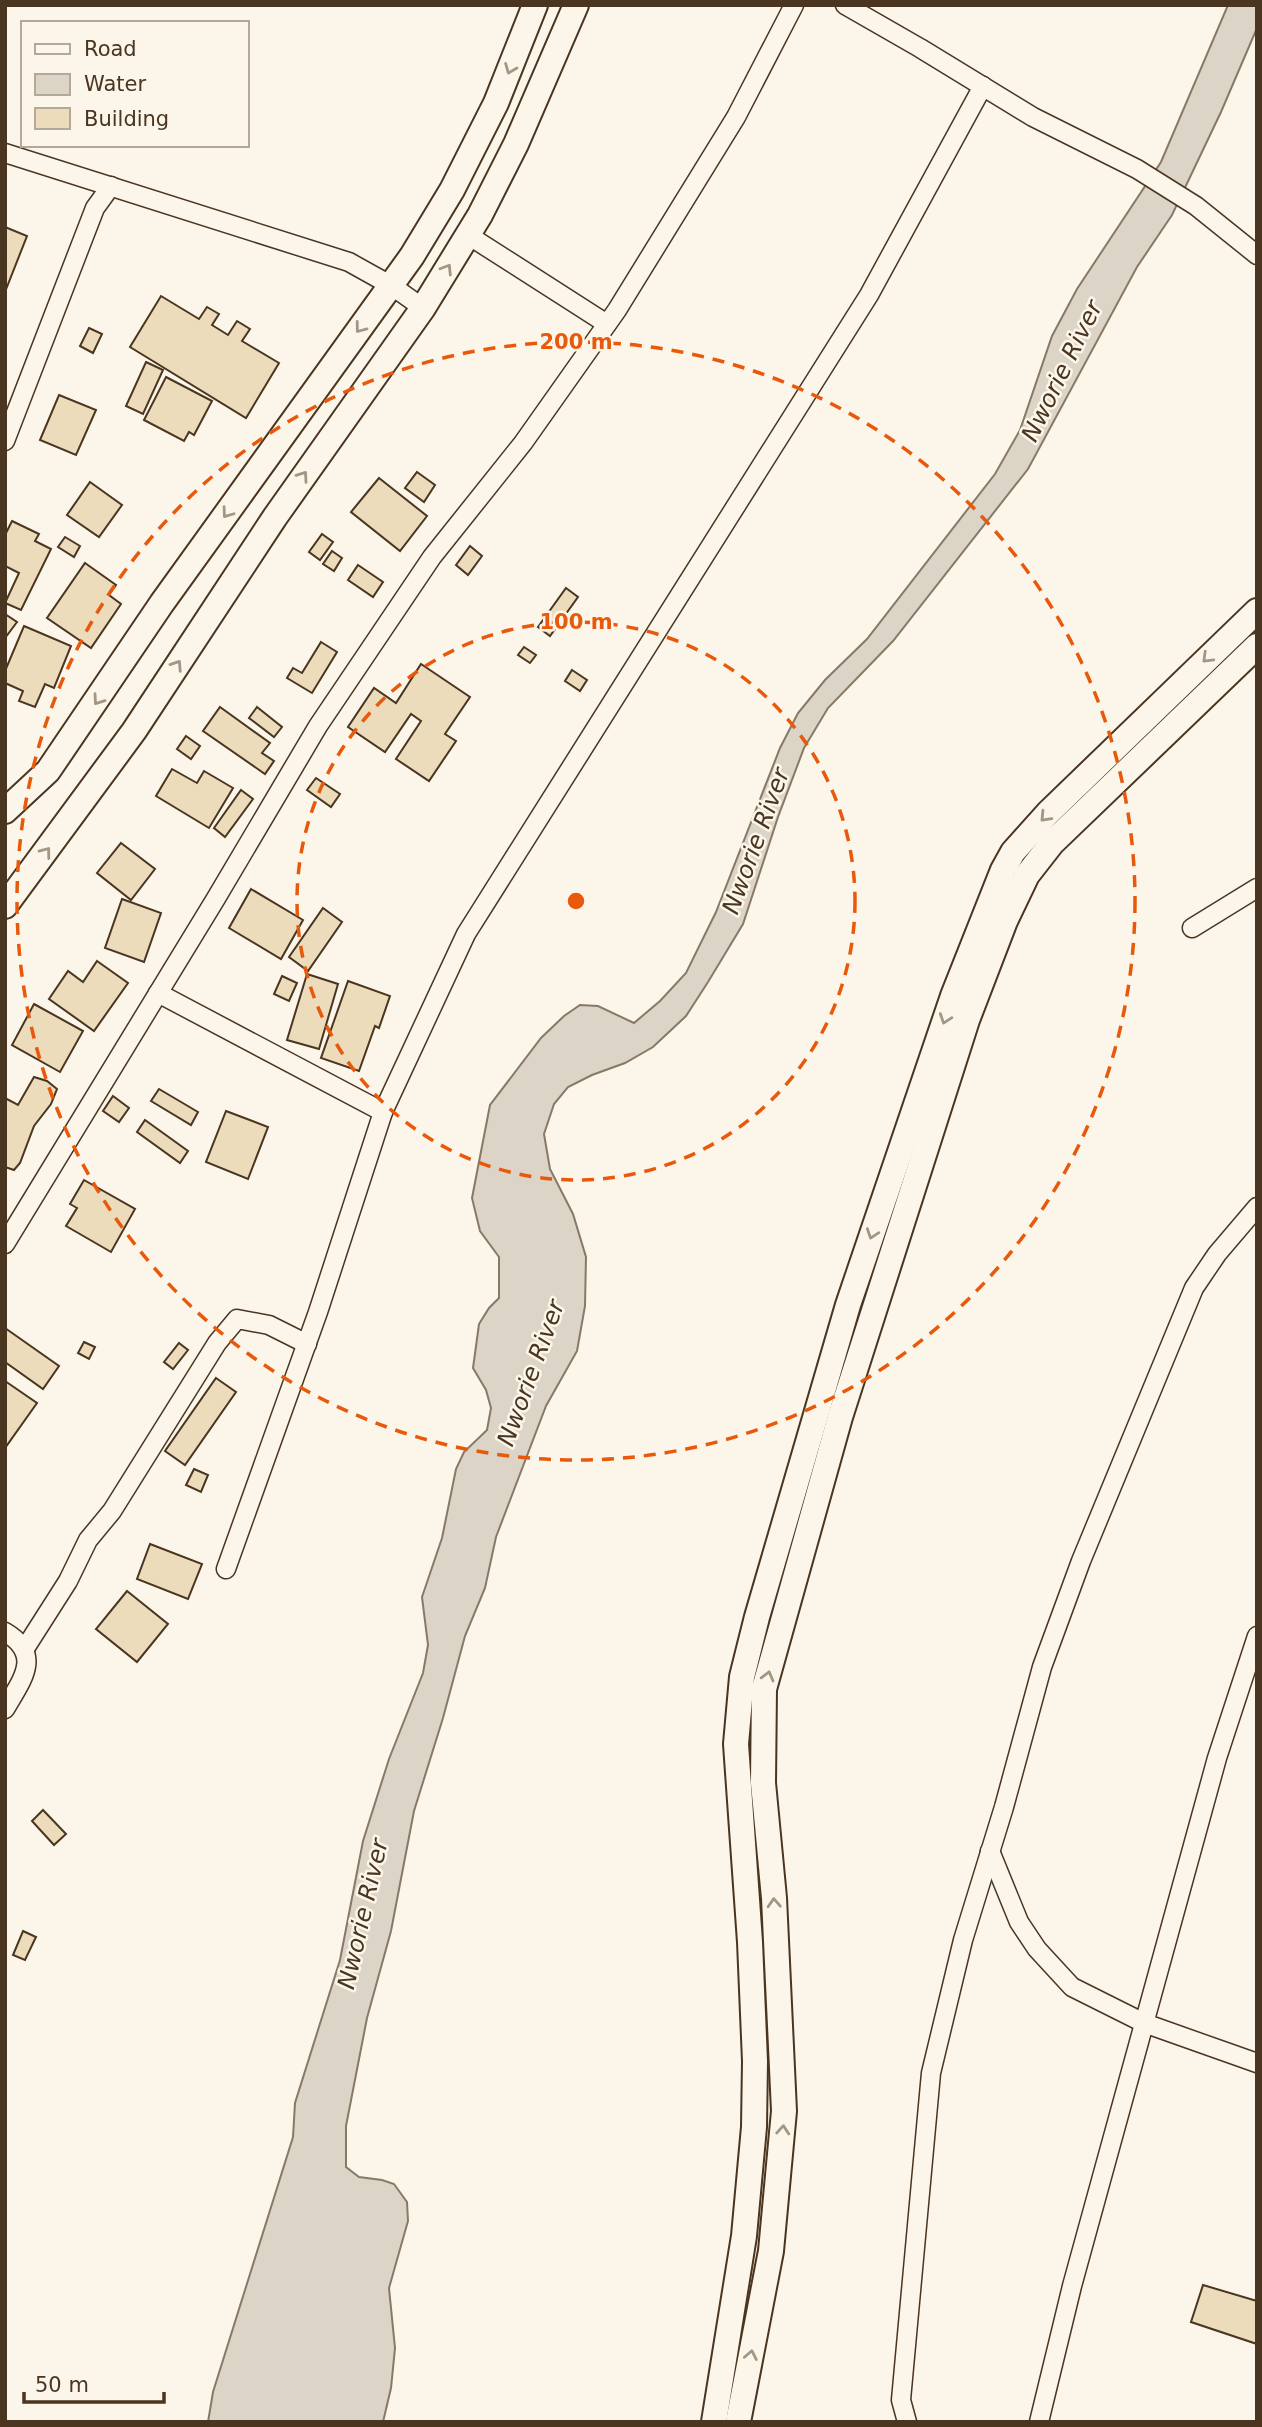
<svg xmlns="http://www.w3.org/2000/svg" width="1262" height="2427" viewBox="0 0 1262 2427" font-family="'DejaVu Sans',sans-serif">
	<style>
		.water { fill: #dcd4c6; stroke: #887966; stroke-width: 2 }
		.building { fill: #ecdcbc; stroke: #4a3520; stroke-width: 2 }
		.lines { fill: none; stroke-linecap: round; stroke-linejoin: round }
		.street-casing { stroke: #4a3520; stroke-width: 21 }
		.secondary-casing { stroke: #4a3520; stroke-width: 28 }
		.street { stroke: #fbf6e9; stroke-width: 18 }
		.secondary { stroke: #fbf6e9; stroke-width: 24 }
		.oneway { stroke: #a29684 }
		.ring { fill: none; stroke: #e8590c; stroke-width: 3.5; stroke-dasharray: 12 9 }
		.labels { text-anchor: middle; stroke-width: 5; stroke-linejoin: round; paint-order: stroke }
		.water-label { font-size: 24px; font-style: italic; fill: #4a3520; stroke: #fbf6e9 }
		.centre { fill: #e8590c; stroke: #fbf6e9; stroke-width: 3.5 }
		.ring-label { font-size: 21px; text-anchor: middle; font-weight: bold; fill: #e8590c; stroke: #fbf6e9; stroke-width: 5; stroke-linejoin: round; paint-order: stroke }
	</style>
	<rect width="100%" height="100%" fill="#fbf6e9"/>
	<polygon class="water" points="1228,5 1257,5 1257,28 1221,112 1172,215 1137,267 1028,469 893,641 828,708 804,748 778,817 743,924 708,982 686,1016 653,1047 625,1063 592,1075 568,1087 554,1104 544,1134 550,1169 573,1214 586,1257 585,1306 577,1351 546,1406 496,1537 485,1588 465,1636 443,1718 414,1811 391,1931 367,2018 346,2126 346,2167 359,2177 382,2180 394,2184 407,2202 408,2221 389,2288 395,2348 391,2388 383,2422 208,2422 213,2392 293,2137 295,2103 340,1960 363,1841 389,1759 423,1673 428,1645 422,1597 442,1538 456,1469 464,1452 487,1430 491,1408 486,1390 473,1368 479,1324 489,1308 499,1298 499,1257 480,1231 472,1198 490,1105 541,1038 564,1016 580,1005 598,1006 634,1023 660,1001 686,973 716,912 780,748 798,713 825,680 867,639 995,474 1020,430 1052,336 1077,289 1161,162"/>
	<g class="building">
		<polygon points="5,227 27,236 5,292"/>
		<polygon points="161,296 199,319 207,307 219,314 212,325 228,335 237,321 250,329 242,341 279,363 246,418 130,347"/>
		<polygon points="89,328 102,334 93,353 80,346"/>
		<polygon points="146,362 163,370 143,414 126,406"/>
		<polygon points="166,377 212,401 194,435 189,432 184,441 144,420"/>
		<polygon points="59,395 96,410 76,455 40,440"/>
		<polygon points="417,472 435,485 424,502 405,488"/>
		<polygon points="379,478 427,516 400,551 351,512"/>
		<polygon points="90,482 122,505 99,537 67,515"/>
		<polygon points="12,521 39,534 35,541 51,549 21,610 5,603 19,573 5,566 5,535"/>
		<polygon points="322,534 333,542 320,560 309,552"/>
		<polygon points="65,537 80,546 74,557 58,547"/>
		<polygon points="470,546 482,556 468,575 456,565"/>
		<polygon points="332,551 342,558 334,571 323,564"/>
		<polygon points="85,563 116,585 109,595 121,604 91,648 47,618"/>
		<polygon points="358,565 383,582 373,597 348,580"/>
		<polygon points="566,588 578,597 550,636 538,627"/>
		<polygon points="5,614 17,622 5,638"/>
		<polygon points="24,626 71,646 54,688 45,684 35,707 19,701 23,691 5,683 5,671"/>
		<polygon points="321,642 337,652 312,693 287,678 293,668 302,673"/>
		<polygon points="524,647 536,655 530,663 518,655"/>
		<polygon points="421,664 470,697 445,734 456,741 429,781 396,759 421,721 411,714 385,752 348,727 374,688 396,703"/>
		<polygon points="572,670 587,680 580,691 565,681"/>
		<polygon points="220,707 270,743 262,753 274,761 265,774 203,731"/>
		<polygon points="257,707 282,727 274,737 249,718"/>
		<polygon points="186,736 200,746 191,759 177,749"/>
		<polygon points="172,769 197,783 204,771 233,788 209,828 156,796"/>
		<polygon points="316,778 340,794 331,807 307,790"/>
		<polygon points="241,790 253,799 225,837 214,828"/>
		<polygon points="121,843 155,869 131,900 97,873"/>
		<polygon points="251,889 303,920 281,959 229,928"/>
		<polygon points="122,899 161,913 144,962 105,948"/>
		<polygon points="323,908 342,922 308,971 289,957"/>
		<polygon points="97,961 128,983 94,1031 49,999 68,971 83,982"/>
		<polygon points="307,974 338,984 319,1049 287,1040"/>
		<polygon points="282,976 297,983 289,1001 274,994"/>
		<polygon points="348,981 390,996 379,1028 375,1026 359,1071 321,1058"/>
		<polygon points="34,1004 83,1031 60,1072 12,1045"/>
		<polygon points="34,1077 47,1081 57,1089 51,1104 34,1126 20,1163 14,1170 5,1167 5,1098 18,1105"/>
		<polygon points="159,1089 198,1112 191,1125 151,1101"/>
		<polygon points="113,1096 129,1108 119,1122 103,1111"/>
		<polygon points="226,1111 268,1127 248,1179 206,1162"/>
		<polygon points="145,1120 188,1151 180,1163 137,1132"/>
		<polygon points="84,1180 135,1209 111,1252 66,1226 77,1208 70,1204"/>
		<polygon points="5,1328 59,1366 43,1389 5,1362"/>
		<polygon points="84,1342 95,1347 89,1359 78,1353"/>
		<polygon points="179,1343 188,1350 173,1369 164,1362"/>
		<polygon points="216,1378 236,1392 185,1465 165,1451"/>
		<polygon points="5,1381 37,1403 5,1448"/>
		<polygon points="194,1469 208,1475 201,1492 186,1485"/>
		<polygon points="150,1544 202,1564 188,1599 137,1579"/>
		<polygon points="127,1591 168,1624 137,1662 96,1629"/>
		<polygon points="43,1810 66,1834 54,1845 32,1821"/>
		<polygon points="23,1931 36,1937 25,1960 13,1955"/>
		<polygon points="1203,2285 1257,2301 1257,2344 1191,2322"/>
	</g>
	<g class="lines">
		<defs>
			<g id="street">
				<polyline points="845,5 920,48 1033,117 1137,169 1196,206 1257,255"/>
				<polyline points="5,153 349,262 392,286 423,308"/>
				<polyline points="468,235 607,324"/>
				<polyline points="5,441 95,208 111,186"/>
				<polyline points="1192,928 1257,888"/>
				<polyline points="158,993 383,1112 466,934 869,295 983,86"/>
				<polyline points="5,1244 215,900 318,726 432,557 523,443 617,310 736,117 794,5"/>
				<polyline points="226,1569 318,1312 383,1112"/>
				<path d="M5,1632c39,23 16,49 0,77"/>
				<polyline points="24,1650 68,1581 88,1540 112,1511 217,1343 237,1319 269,1325 307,1344"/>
				<polyline points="990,1851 1019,1922 1037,1949 1072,1987 1144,2023 1257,2063"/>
				<polyline points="907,2422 901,2400 931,2073 963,1940 1004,1807 1042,1667 1081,1561 1194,1288 1217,1254 1257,1207"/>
				<polyline points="1039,2422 1072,2286 1217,1758 1257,1636"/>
			</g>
			<g id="secondary">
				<polyline points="5,811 48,771 162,603 412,256 452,190 496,103 535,5"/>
				<polyline points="5,906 134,731 275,517 423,308 480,215 516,144 576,5"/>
				<polyline points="714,2422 744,2236 754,2127 755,2061 750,1942 736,1744 742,1677 757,1617 848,1305 953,996 1003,870 1013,852 1048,813 1257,611"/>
				<polyline points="738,2422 771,2251 784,2111 774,1898 763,1783 764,1689 840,1417 967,1020 1005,921 1027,875 1052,843 1257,646"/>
			</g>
		</defs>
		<use href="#street" class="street-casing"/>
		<use href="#secondary" class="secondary-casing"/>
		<use href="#street" class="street"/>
		<use href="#secondary" class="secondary"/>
	</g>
	<defs><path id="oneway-chevron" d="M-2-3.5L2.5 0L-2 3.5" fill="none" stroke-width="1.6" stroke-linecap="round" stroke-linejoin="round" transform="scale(1.75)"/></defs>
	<g class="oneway">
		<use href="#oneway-chevron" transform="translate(510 69) rotate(112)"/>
		<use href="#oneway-chevron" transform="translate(447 269) rotate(-58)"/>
		<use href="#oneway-chevron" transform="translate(360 328) rotate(127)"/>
		<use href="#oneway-chevron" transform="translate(303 476) rotate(-55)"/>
		<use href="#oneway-chevron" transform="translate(227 513) rotate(126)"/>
		<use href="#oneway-chevron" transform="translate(1207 658) rotate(136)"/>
		<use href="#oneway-chevron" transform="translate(177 665) rotate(-57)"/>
		<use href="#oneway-chevron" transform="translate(98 700) rotate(125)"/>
		<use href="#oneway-chevron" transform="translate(1045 817) rotate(133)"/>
		<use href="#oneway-chevron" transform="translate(46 852) rotate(-53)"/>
		<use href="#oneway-chevron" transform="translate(945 1019) rotate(109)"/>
		<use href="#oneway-chevron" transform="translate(872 1234) rotate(109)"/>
		<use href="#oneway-chevron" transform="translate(768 1676) rotate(-75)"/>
		<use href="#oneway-chevron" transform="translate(774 1903) rotate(-93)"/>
		<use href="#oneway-chevron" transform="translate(783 2130) rotate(-86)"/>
		<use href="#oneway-chevron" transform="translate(751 2355) rotate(-79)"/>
	</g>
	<g class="ring">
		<circle cx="576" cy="901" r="279"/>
		<circle cx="576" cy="901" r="559"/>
	</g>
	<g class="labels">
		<g class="water-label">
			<text transform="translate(1062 371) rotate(-64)" y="8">Nworie River</text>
			<text transform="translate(756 841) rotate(-70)" y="8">Nworie River</text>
			<text transform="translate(531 1373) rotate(-70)" y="8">Nworie River</text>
			<text transform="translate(363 1914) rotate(-77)" y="8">Nworie River</text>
		</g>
	</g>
	<circle cx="576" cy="901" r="10" class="centre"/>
	<g class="ring-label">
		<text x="576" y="349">200 m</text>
		<text x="576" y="629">100 m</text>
	</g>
	<rect width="1262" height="2427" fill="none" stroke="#4a3520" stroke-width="14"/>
	<rect x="21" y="21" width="228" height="126" fill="#fbf6e9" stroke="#b4a999" stroke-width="2"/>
	<rect x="35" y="44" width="35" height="10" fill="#fbf6e9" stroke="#b4a999" stroke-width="2"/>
	<text x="84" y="56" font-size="21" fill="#4a3520">Road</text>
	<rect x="35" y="74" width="35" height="21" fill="#dcd4c6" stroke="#b4a999" stroke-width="2"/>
	<text x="84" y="91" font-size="21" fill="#4a3520">Water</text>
	<rect x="35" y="108" width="35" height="21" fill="#ecdcbc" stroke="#b4a999" stroke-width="2"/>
	<text x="84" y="126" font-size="21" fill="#4a3520">Building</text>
	<path d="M24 2392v10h140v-10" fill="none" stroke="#4a3520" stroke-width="3.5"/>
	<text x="35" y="2392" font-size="21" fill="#4a3520" stroke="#fbf6e9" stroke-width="5" paint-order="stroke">50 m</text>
</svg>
